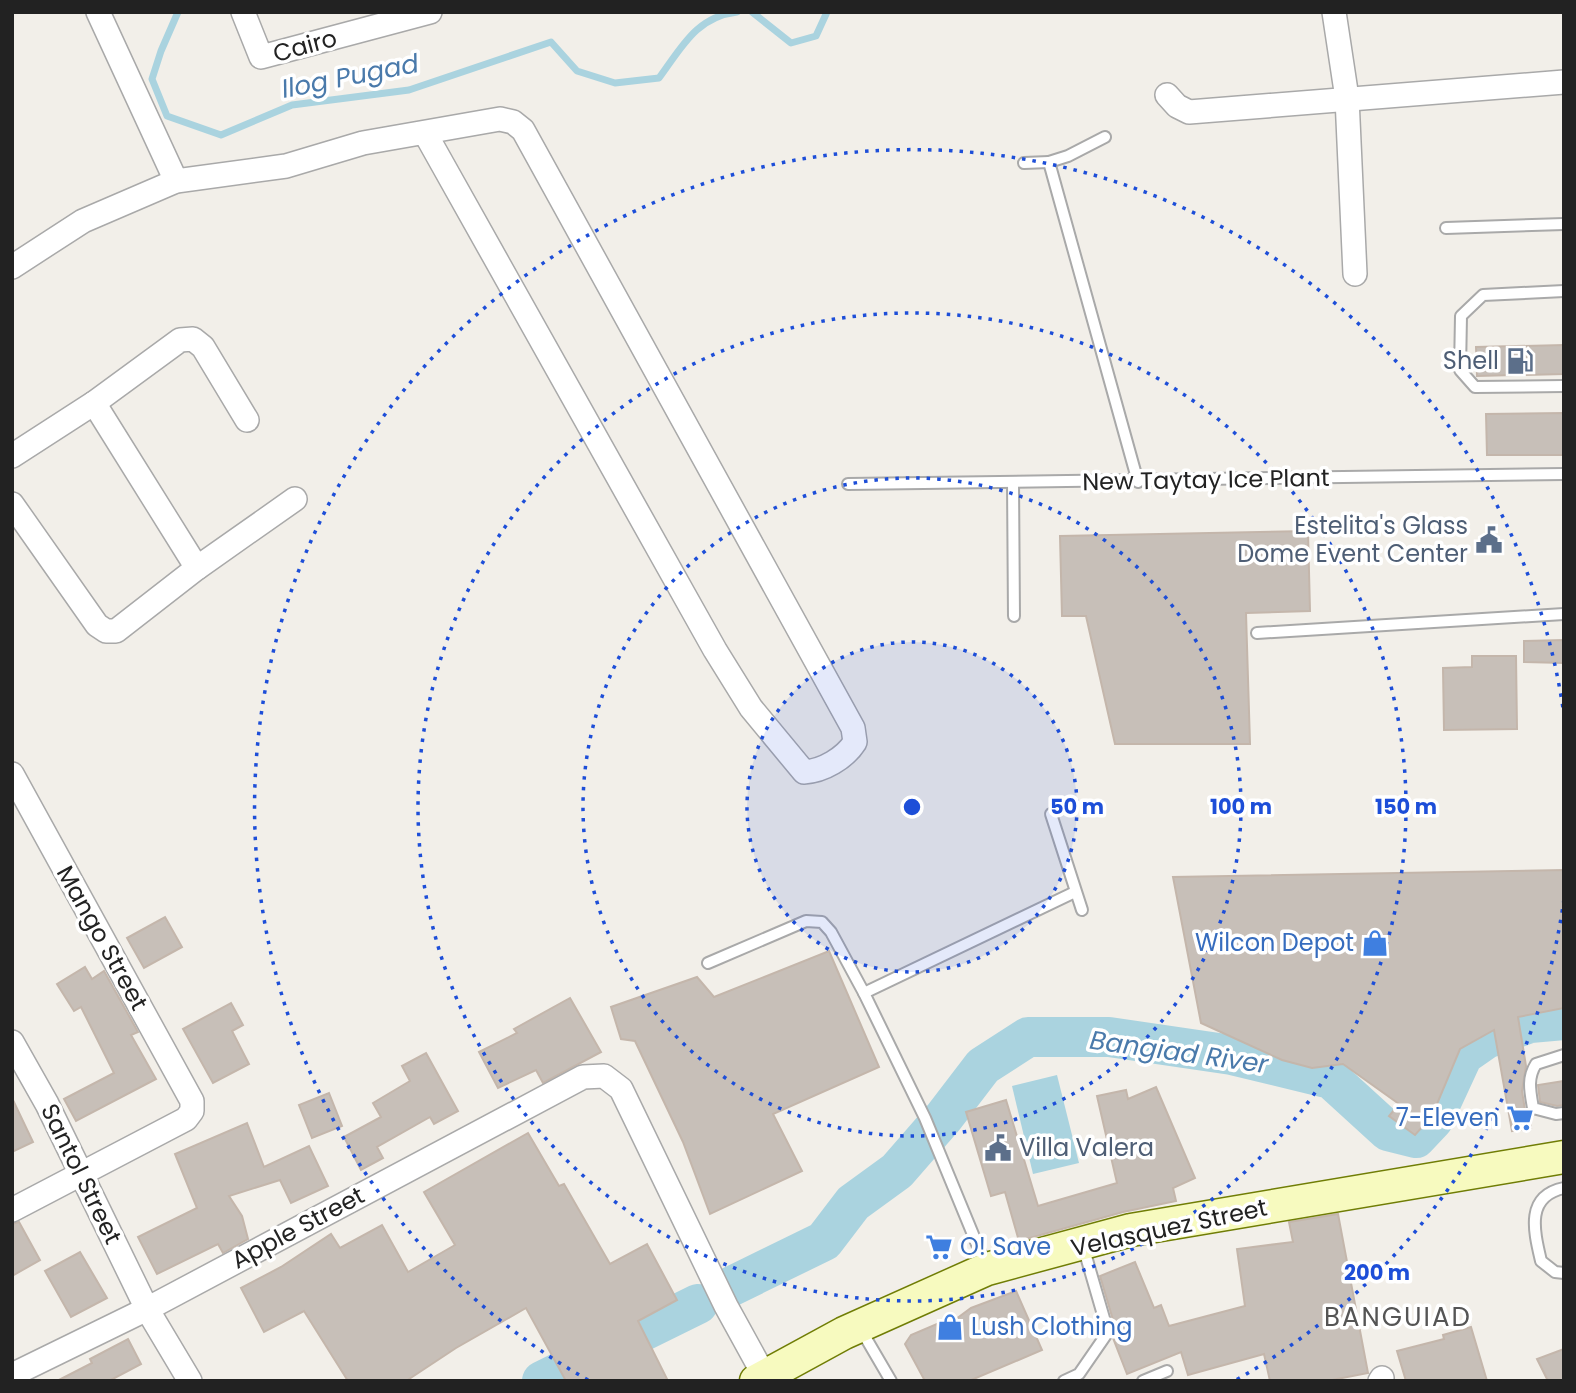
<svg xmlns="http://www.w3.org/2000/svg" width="1576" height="1393" viewBox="0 0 1576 1393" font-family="Poppins,sans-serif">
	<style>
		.water { fill: #aad3df }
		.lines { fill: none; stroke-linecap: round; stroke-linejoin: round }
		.stream { stroke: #aad3df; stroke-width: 7 }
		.river { stroke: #aad3df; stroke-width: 40 }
		.building { fill: #c7bfb8; stroke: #c4b6ab; stroke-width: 2 }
		.service-casing { stroke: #a9a9a9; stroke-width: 14 }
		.minor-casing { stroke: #a9a9a9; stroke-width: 26 }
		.secondary-casing { stroke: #707d05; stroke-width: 35 }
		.service { stroke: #fff; stroke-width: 10 }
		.minor { stroke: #fff; stroke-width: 23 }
		.secondary { stroke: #f7fabf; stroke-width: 32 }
		.ring { fill: none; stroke: #1d4ed8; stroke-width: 3.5; stroke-dasharray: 3.5 7 }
		.labels { text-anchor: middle; stroke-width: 7; stroke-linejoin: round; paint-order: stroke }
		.street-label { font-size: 24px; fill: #222; stroke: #fff }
		.service-label { font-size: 24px; fill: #4e5e75; stroke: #fff; text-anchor: end }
		.shop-label { font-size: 24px; fill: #366cbe; stroke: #fff; text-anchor: end }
		.water-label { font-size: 26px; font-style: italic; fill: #4a7aab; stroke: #fff }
		.neighbourhood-label { font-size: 26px; letter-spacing: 2px; fill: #555; stroke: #fff }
		.centre { fill: #1d4ed8; stroke: #fff; stroke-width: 3.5 }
		.ring-label { font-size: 21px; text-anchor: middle; font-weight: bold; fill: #1d4ed8; stroke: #fff; stroke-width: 7; stroke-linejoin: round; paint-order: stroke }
	</style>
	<rect width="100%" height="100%" fill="#f2efe9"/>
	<polygon class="water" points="1057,1075 1079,1163 1033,1174 1012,1086"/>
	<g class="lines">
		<g class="stream">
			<path d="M178,12l-17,39 -9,28 15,37 54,19 71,-30 117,-15 142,-48 26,29 38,12 44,-5c23,-31 37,-61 78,-66"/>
			<polyline points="752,12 791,43 816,36 827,12"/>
		</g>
		<g class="river">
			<polyline points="728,1288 824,1241 853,1203 897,1171 944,1117 983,1066 1028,1037 1109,1037 1232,1055 1331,1079 1388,1131 1416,1138 1433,1120 1463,1055 1486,1039 1530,1023 1564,1020"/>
			<polyline points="542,1381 698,1304"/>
		</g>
	</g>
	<g class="building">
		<polygon points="1564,345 1564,374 1477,376 1476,347"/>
		<polygon points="1564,413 1564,455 1487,455 1486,414"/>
		<polygon points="1308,531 1310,611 1246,613 1250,744 1115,744 1086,616 1062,616 1060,536"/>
		<polygon points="1564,640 1564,663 1524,662 1524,641"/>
		<polygon points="1472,656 1516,656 1517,729 1444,730 1443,668 1472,667"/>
		<polygon points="1564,870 1564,1008 1518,1017 1526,1066 1522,1091 1525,1110 1532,1116 1529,1117 1531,1128 1512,1131 1494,1030 1460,1049 1432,1116 1415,1135 1389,1116 1399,1104 1343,1064 1312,1068 1282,1060 1201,1023 1173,877"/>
		<polygon points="165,917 182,947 144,968 127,938"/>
		<polygon points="829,951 879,1067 773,1114 802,1171 710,1214 683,1142 635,1041 621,1039 611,1007 697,977 714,997"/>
		<polygon points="85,967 92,979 104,971 138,1032 131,1035 156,1079 76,1121 64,1099 114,1073 81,1007 74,1011 57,984"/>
		<polygon points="570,998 601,1052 543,1083 536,1070 498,1088 479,1052 517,1033 514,1029"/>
		<polygon points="231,1003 243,1025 232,1031 249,1064 213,1083 183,1029"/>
		<polygon points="426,1053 458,1111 434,1124 430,1117 377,1147 383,1158 361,1170 344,1137 381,1117 373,1103 410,1081 402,1066"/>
		<polygon points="1564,1081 1564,1105 1557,1106 1540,1102 1538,1085"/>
		<polygon points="1156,1087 1195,1178 1173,1188 1176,1201 1123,1212 1019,1241 1005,1192 991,1196 966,1112 1006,1100 1038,1206 1117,1183 1097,1096 1126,1090 1128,1099"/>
		<polygon points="329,1093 342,1126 312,1138 299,1105"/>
		<polygon points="12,1098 33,1142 12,1152"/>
		<polygon points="247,1123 264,1167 309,1146 328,1186 291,1203 280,1180 229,1196 242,1216 248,1239 223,1253 218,1244 157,1274 138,1237 197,1208 175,1154"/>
		<polygon points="528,1133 559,1186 564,1184 610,1264 647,1244 677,1300 638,1321 668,1381 566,1381 526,1308 456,1348 406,1381 348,1381 304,1311 264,1332 241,1288 281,1267 331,1234 340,1248 382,1225 408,1272 455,1245 424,1192"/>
		<polygon points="1338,1214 1368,1373 1327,1381 1270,1381 1264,1354 1188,1375 1181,1352 1127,1374 1113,1338 1116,1330 1100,1276 1135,1262 1154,1308 1161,1305 1169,1326 1245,1306 1237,1249 1293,1242 1289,1222"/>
		<polygon points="19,1222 40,1260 12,1276 12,1224"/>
		<polygon points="80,1252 107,1298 71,1317 45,1271"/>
		<polygon points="1016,1291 1042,1350 969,1381 925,1381 905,1344 911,1335 944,1321 956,1319 971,1308"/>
		<polygon points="1471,1327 1487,1381 1406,1381 1397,1351 1444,1339 1443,1335"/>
		<polygon points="128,1339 141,1364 109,1381 57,1381 92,1363 90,1359"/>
		<polygon points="1564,1349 1564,1381 1548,1381 1537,1359"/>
	</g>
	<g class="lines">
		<defs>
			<g id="service">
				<polyline points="1105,137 1068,156 1049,162 1138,482"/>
				<polyline points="1024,163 1049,162"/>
				<polyline points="1446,228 1564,224"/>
				<polyline points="1564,291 1483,295 1461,316 1460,370 1475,387 1564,386"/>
				<polyline points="1013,482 1014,616"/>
				<polyline points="848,484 1564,474"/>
				<polyline points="1257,633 1564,614"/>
				<polyline points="1051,814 1082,910"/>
				<polyline points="708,963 806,921 822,922 831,932 864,993 925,1118 986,1266"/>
				<polyline points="864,993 1075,892"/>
				<path d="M1564,1055l-28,9c-9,14 -6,27 -3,44l23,6 8,-1"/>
				<path d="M1564,1188c-39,8 -30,43 -23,73l14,11 9,1"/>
				<polyline points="860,1328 891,1381"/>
				<polyline points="1064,1381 1079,1374 1108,1332 1083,1246"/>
				<polyline points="1143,1381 1167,1371"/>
			</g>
			<g id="minor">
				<polyline points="98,12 176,181"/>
				<polyline points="243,12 261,57 430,12"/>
				<polyline points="1334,12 1347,98 1355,274"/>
				<polyline points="1167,95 1177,106 1189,112 1564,82"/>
				<path d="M12,267l71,-46 93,-40 110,-15 77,-23 137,-24 13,3 10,8 330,598 2,14c-10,16 -32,29 -51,30l-53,-64 -36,-58 -290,-517"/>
				<polyline points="94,403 197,568"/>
				<polyline points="12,456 94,403 180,340 193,339 203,347 247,420"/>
				<polyline points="12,504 97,625 106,631 116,631 197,568 295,499"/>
				<polyline points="12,774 192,1101 192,1111 186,1119 12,1210"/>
				<polyline points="12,1042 47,1104 147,1309 190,1381"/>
				<polyline points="12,1375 147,1309 583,1077 604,1076 621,1089 726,1306 765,1377"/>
				<polyline points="1380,1381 1382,1378"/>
			</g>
			<polyline id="secondary" points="756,1381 844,1333 987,1269 1131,1230 1564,1157"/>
		</defs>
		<use href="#service" class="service-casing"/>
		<use href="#minor" class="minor-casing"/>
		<use href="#secondary" class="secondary-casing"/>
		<use href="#service" class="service"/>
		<use href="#minor" class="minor"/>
		<use href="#secondary" class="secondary"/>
	</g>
	<circle cx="912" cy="807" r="165" fill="#1d4ed8" fill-opacity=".12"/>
	<g class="ring">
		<circle cx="912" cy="807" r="165"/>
		<circle cx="912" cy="807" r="329"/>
		<circle cx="912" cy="807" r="494"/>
		<path d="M1564 899A658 658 0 0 1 1236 1380M588 1380A658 658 0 1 1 1564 715"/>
	</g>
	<defs>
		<symbol id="fuel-bare" viewBox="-9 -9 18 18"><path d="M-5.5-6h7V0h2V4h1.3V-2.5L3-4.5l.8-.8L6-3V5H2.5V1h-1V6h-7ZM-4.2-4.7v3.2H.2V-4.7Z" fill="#5c6f8a" stroke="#fff" stroke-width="2.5" paint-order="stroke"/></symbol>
		<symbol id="civic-bare" viewBox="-9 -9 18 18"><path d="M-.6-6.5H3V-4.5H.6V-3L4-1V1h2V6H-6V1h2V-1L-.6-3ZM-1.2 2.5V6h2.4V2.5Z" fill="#5c6f8a" stroke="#fff" stroke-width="2.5" paint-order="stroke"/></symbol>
		<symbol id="shop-bare" viewBox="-9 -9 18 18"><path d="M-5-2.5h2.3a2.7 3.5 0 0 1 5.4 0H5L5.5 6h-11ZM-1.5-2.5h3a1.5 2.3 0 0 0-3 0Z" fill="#3f7fe0" stroke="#fff" stroke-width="2.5" paint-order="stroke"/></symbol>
		<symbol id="supermarket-bare" viewBox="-9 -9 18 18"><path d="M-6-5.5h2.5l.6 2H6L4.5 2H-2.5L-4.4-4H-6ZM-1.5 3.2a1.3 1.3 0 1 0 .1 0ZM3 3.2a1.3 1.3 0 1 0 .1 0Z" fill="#3f7fe0" stroke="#fff" stroke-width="2.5" paint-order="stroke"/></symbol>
	</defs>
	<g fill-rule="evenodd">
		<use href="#fuel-bare" x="1501" y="342" width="38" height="38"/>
		<use href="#civic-bare" x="1470" y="521" width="38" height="38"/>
		<use href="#shop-bare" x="1356" y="924" width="38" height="38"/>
		<use href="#supermarket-bare" x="1501" y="1099" width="38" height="38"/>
		<use href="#civic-bare" x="979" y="1129" width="38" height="38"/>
		<use href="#supermarket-bare" x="920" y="1228" width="38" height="38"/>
		<use href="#shop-bare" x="931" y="1308" width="38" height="38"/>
	</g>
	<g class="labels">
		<g class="street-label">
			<text transform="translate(305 46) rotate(-15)" y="8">Cairo</text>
			<text transform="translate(1206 480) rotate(-1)" y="8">New Taytay Ice Plant</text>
			<text transform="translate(102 938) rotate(61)" y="8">Mango Street</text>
			<text transform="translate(81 1174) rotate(64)" y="8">Santol Street</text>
			<text transform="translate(298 1228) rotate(-28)" y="8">Apple Street</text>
			<text transform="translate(1169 1228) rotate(-12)" y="8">Velasquez Street</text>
		</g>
		<g class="service-label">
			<text x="1499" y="369">Shell</text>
			<text x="1468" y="534">Estelita's Glass<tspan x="1468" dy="28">Dome Event Center</tspan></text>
			<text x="1019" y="1156" text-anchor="start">Villa Valera</text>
		</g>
		<g class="shop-label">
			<text x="1354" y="951">Wilcon Depot</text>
			<text x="1499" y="1126">7-Eleven</text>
			<text x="960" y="1255" text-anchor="start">O! Save</text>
			<text x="971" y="1335" text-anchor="start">Lush Clothing</text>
		</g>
		<g class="water-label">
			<text transform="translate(350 76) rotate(-11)" y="9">Ilog Pugad</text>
			<text transform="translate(1179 1052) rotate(8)" y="9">Bangiad River</text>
		</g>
		<g class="neighbourhood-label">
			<text x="1398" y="1326">BANGUIAD</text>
		</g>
	</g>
	<circle cx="912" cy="807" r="10" class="centre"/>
	<g class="ring-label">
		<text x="1077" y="814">50 m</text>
		<text x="1241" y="814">100 m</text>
		<text x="1406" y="814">150 m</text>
		<text x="1377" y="1280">200 m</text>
	</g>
	<rect width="1576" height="1393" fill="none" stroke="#222222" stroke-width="28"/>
</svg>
